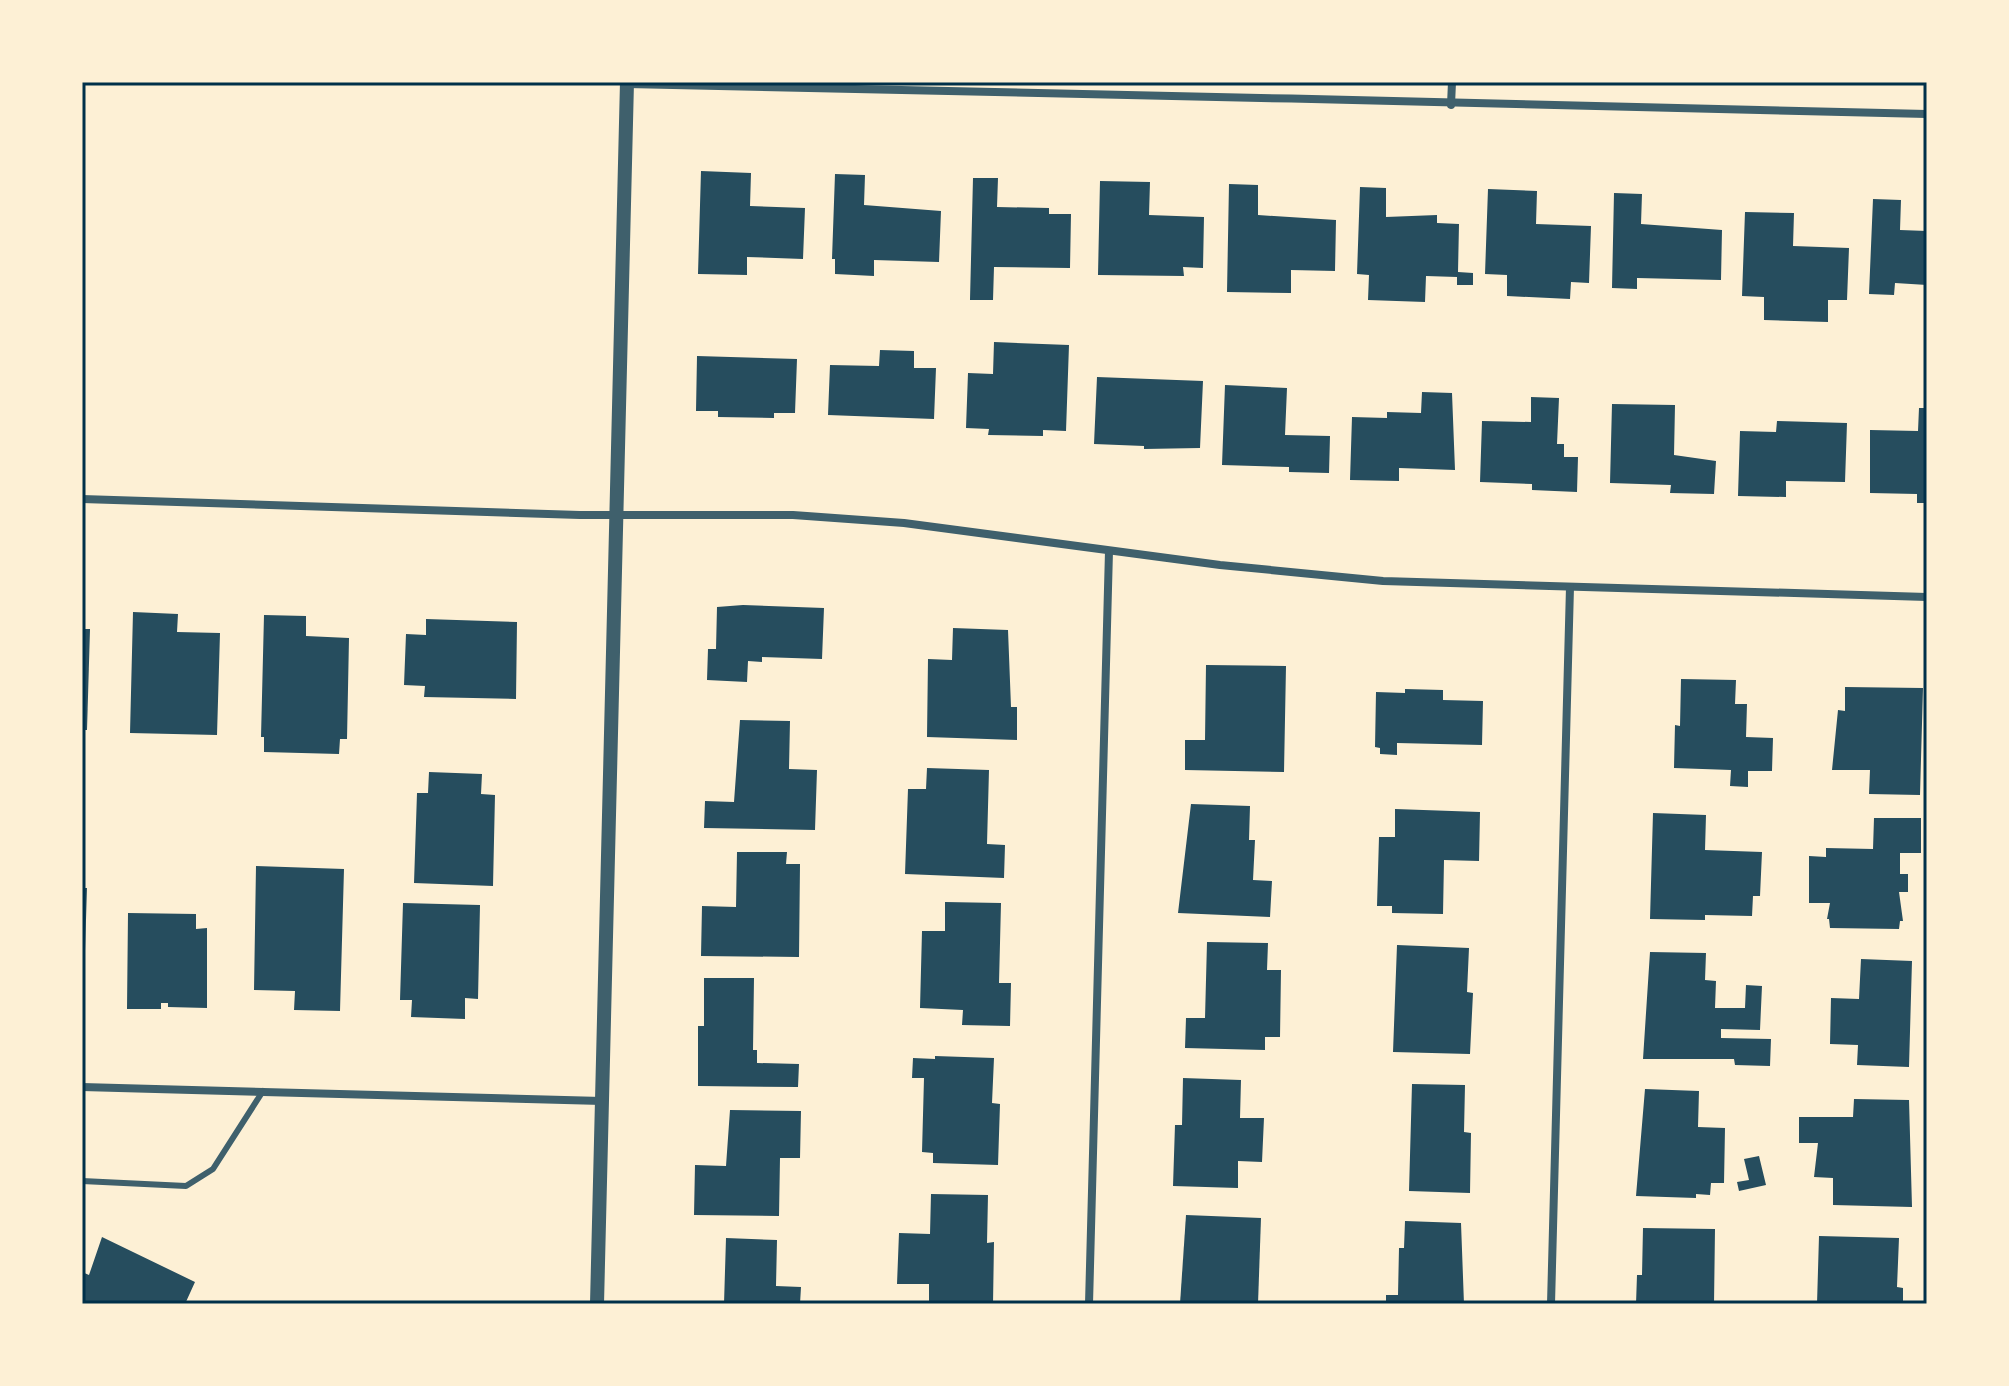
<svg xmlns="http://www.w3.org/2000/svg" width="2009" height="1386" viewBox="0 0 2009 1386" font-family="'IBM Plex Serif',serif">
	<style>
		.building { fill: #264d5e }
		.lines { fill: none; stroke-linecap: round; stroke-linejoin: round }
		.service { stroke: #3f606c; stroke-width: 6 }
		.minor { stroke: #3f606c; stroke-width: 8 }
		.tertiary { stroke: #3f606c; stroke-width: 14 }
		.neatline { fill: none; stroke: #003049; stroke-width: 3 }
	</style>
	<rect width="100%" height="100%" fill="#fdf0d5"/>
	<g class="building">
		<polygon points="701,171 751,173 750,206 805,208 803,259 747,257 747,275 698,274"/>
		<polygon points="835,174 865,175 864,205 941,211 939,262 874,260 874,276 835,274 835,259 832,259"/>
		<polygon points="973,178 998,178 997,207 1049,208 1049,214 1071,214 1070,268 994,267 993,300 970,300"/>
		<polygon points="1100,181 1150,182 1149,215 1204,217 1203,268 1183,267 1184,276 1098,275"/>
		<polygon points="1229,184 1258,185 1258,215 1336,220 1335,271 1291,270 1291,293 1227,292"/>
		<polygon points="1360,187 1386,188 1386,217 1437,215 1437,223 1459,224 1458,272 1473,273 1473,285 1457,285 1457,277 1426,276 1425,302 1368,300 1369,275 1357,274"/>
		<polygon points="1488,189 1537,191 1536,224 1591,226 1589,283 1571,282 1570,299 1507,296 1507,275 1485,274"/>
		<polygon points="1614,193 1642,194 1641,224 1722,230 1721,280 1637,278 1637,289 1612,288"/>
		<polygon points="1873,199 1901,200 1900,230 1927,231 1927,285 1895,283 1894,295 1869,294"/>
		<polygon points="1745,212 1794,213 1793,246 1849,248 1847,300 1828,300 1828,322 1764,320 1764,297 1742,296"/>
		<polygon points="994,342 1069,345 1066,431 1043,430 1043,436 988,435 989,429 966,428 968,373 993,374"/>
		<polygon points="880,350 914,351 914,368 936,368 934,419 828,415 830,365 879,366"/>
		<polygon points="697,356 797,359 795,413 774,413 774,418 718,417 718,411 696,411"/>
		<polygon points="1097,377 1203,381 1200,448 1144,449 1144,446 1094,444"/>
		<polygon points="1225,385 1287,388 1285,435 1330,436 1329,473 1289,472 1289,467 1222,465"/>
		<polygon points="1422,392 1452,393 1455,470 1399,468 1399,481 1350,480 1352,417 1387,418 1387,412 1421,413"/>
		<polygon points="1531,397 1559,398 1557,444 1564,444 1564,457 1578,457 1577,492 1532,490 1532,484 1480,482 1482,421 1531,422"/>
		<polygon points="1612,404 1675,405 1674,455 1716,461 1714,494 1670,493 1671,485 1610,483"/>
		<polygon points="1919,408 1927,408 1927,503 1917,503 1917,494 1870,493 1870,430 1918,431"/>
		<polygon points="1777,421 1847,423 1845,482 1786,481 1786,497 1738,496 1740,431 1776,432"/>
		<polygon points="743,605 824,608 822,659 762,657 762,662 748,661 747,682 707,680 708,649 716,649 717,607"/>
		<polygon points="133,612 178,614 177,632 220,633 217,735 130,733"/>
		<polygon points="264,615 306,616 306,636 349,638 347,739 340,739 339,754 264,752 264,737 261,737"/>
		<polygon points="426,619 517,622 516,699 424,697 425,686 404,685 406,634 426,635"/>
		<polygon points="953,628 1008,630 1011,707 1017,707 1017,740 927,737 928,659 952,660"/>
		<polygon points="82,629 90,629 87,730 82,730"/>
		<polygon points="1206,665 1286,666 1284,772 1185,770 1185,740 1205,740"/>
		<polygon points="1681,679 1736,680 1735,704 1747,704 1746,737 1773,738 1772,771 1748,771 1748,787 1730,786 1731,770 1674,768 1675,725 1680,726"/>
		<polygon points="1845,687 1923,688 1920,795 1869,794 1870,770 1832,770 1838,710 1845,711"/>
		<polygon points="1405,689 1443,690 1443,700 1483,701 1482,745 1397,743 1397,755 1380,754 1380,748 1375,747 1376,692 1405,693"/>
		<polygon points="740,720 790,721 789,769 817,770 815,830 704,828 705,801 734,802"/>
		<polygon points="927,768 989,770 987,844 1005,845 1004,878 905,874 908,789 926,789"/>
		<polygon points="429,772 482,774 481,794 495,795 493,886 414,883 417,793 428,793"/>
		<polygon points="1191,804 1250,806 1249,840 1255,840 1253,880 1272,881 1270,917 1178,913"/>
		<polygon points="1395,809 1480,812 1479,861 1444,860 1443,914 1392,913 1392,906 1377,906 1379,837 1395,837"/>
		<polygon points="1653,813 1706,815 1705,850 1762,852 1760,896 1753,896 1752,916 1705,915 1705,920 1650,919"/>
		<polygon points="1874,818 1921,818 1921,853 1900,853 1900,874 1908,874 1908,892 1899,892 1903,921 1900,921 1899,929 1830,928 1829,919 1827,919 1830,903 1809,903 1809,856 1826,857 1826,848 1873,849"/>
		<polygon points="737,852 787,852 786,864 800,864 799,957 701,956 702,906 736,907"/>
		<polygon points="256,866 344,869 340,1011 294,1010 295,991 254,990"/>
		<polygon points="82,888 87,888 85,950 82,950"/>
		<polygon points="945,902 1001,903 999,983 1011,983 1010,1026 962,1025 963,1010 920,1008 922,931 945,931"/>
		<polygon points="403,903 480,905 478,999 465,998 465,1019 411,1017 412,1000 400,1000"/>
		<polygon points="128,913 196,914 196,929 207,928 207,1008 168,1007 168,1003 161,1003 161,1009 127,1009"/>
		<polygon points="1207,942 1268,943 1267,970 1281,970 1280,1037 1265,1037 1265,1050 1185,1048 1186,1018 1205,1018"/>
		<polygon points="1397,945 1469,948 1467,992 1473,993 1470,1054 1393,1052"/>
		<polygon points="1650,952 1706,953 1705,980 1716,981 1715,1008 1745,1008 1746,985 1762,986 1760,1030 1721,1029 1721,1038 1771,1039 1770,1066 1735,1065 1734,1059 1643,1059"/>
		<polygon points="1861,959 1912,961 1909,1067 1857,1065 1858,1045 1830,1044 1831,998 1859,999"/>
		<polygon points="704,978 754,978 753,1050 757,1050 757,1063 799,1064 798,1087 698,1086 698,1026 704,1026"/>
		<polygon points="935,1056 994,1058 992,1103 1000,1104 998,1165 933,1163 933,1153 922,1152 924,1078 912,1078 913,1058 935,1059"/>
		<polygon points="1183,1078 1241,1080 1240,1118 1264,1118 1262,1162 1238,1161 1238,1188 1173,1186 1175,1125 1182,1125"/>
		<polygon points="1412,1084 1465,1085 1464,1132 1471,1133 1470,1193 1409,1191"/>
		<polygon points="1645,1089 1699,1091 1698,1127 1725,1128 1724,1183 1711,1183 1710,1195 1696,1194 1696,1198 1636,1196"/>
		<polygon points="1854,1099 1909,1100 1912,1207 1833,1205 1833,1178 1814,1177 1818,1143 1799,1143 1799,1117 1853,1117"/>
		<polygon points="730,1110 801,1111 800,1158 780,1158 779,1216 694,1215 695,1165 726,1166"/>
		<polygon points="1759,1156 1766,1185 1739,1191 1737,1182 1749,1180 1744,1159"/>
		<polygon points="931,1194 988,1195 987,1243 994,1242 993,1304 929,1301 929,1284 897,1284 899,1233 930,1234"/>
		<polygon points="1186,1215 1261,1218 1258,1304 1180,1304"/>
		<polygon points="1405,1221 1461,1223 1464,1304 1386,1304 1386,1295 1398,1295 1399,1248 1404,1248"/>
		<polygon points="1643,1228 1715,1229 1714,1304 1636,1304 1637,1275 1642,1275"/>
		<polygon points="1819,1236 1899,1238 1897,1287 1903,1288 1903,1304 1817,1304"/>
		<polygon points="102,1237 195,1282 185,1304 82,1304 82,1272 89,1275"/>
		<polygon points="726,1238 777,1240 776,1286 801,1287 800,1304 724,1304"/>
	</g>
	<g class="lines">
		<polyline class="service" points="82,1181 186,1186 213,1169 263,1091"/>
		<g class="minor">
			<path d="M627,84c433,7 867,21 1300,30"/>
			<polyline points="1451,105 1452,82"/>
			<polyline points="82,499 580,515 793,515 904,523 1220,565 1383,581 1927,597"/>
			<polyline points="82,1087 602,1101"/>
			<polyline points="1089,1304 1109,551"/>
			<polyline points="1551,1304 1570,587"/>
		</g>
		<polyline class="tertiary" points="597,1304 627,82"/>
	</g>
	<rect width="2009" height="1386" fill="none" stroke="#fdf0d5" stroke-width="168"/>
	<rect x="84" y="84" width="1841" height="1218" class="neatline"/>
</svg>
